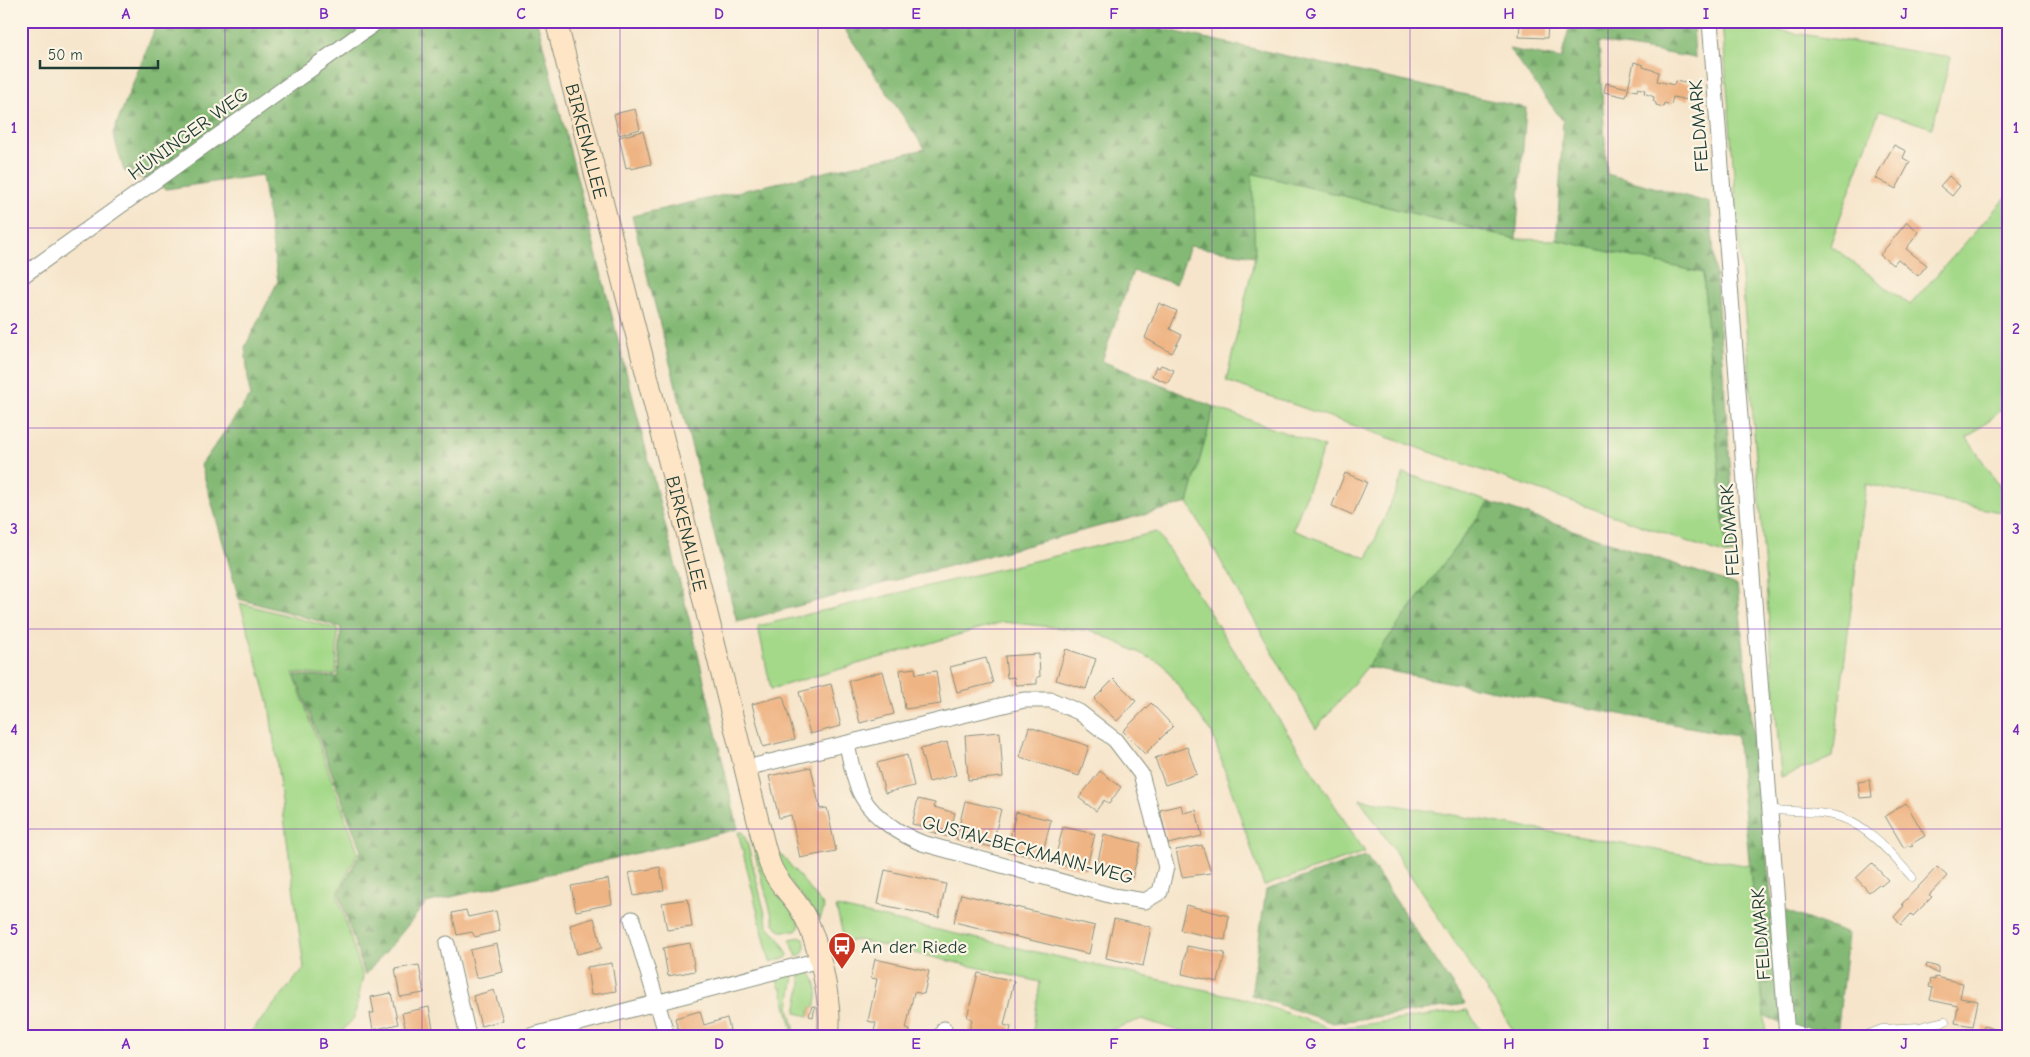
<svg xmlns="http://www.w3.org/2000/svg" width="2030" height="1057" viewBox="0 0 2030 1057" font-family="'Comic Neue',sans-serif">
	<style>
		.green { fill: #a4d989; stroke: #628b5e }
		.forest { fill: url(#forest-firs); stroke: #517b54 }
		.building { fill: #efb483 }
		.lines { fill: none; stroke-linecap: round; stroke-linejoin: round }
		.lane-casing { stroke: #8a9180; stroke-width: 9 }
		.street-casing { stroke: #8a9180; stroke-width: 17 }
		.secondary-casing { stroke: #8a9180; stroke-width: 23 }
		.lane { stroke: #fff; stroke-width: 8 }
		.street { stroke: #fff; stroke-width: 15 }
		.secondary { stroke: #fde5c5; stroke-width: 21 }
		.grid { fill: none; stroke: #7b2cbf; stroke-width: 1; stroke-opacity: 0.55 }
		.labels { text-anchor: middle; stroke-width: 4.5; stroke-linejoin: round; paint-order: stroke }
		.street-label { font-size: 19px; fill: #1f3d34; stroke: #fcf5e5 }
		.poi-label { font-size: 19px; fill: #1f3d34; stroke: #fcf5e5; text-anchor: start }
		.neatline { fill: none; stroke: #7b2cbf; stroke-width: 2 }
		.grid-label { font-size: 16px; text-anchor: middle; font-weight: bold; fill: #7b2cbf }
	</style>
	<defs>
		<pattern id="forest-firs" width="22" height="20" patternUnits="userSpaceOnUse" patternTransform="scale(1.25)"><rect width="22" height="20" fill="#83b975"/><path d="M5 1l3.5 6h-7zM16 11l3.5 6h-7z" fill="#6b9861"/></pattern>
	</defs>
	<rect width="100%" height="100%" fill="#fcf5e5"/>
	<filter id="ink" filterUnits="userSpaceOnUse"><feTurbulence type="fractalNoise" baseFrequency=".02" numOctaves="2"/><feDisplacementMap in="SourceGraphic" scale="10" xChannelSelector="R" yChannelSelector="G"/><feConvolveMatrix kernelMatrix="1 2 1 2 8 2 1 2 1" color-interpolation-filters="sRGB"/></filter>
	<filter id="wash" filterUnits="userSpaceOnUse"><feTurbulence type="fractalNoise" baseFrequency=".0096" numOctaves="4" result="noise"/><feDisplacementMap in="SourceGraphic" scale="20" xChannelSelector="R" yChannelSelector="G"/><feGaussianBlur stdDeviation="1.12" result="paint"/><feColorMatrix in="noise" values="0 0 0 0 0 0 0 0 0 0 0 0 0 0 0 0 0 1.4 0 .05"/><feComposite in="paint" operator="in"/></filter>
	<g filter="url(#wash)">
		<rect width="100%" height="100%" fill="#f6e5cb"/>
		<g class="green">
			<polygon points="1722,22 1951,57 1932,128 1879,111 1830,245 1910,305 2006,197 2009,200 2009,404 1967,438 2009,500 2009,514 1866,484 1833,757 1781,777"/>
			<polygon points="1251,173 1516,239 1557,240 1703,273 1726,555 1226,381 1255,256"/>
			<polygon points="1214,407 1324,447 1293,530 1367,558 1404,473 1489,502 1367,667 1316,729 1188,503"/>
			<polygon points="1157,532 1365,852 1264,886 1212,733 1163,664 1093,631 1003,622 771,689 758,626"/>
			<polygon points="240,603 338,629 336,675 293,673 358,852 337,895 363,977 354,1018 338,1036 248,1036 304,968 269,704"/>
			<polygon points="1360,799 1750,866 1766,1036 1517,1036"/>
			<polygon points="738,832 742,832 747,842 768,926 780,940 788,955 786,958 770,962"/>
			<polygon points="751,833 800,926 796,931 780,931 774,923 750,836"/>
			<polygon points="774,851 780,854 786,860 822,904 824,908 820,919 786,877"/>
			<polygon points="836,907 1246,999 1333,1029 1467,1010 1485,1036 1194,1036 1142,1019 1093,1036 1047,1036 1033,1030 1040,982 858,940 845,942"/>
			<path d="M801,937l3,1c2,9 2,15 -7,19l-7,-18z"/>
			<path d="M805,969c13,6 14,27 10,38h-4l-2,9 -13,-3 5,-28 -2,-15z"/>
			<polygon points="790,973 794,976 789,1007 796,1036 794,1036 782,989 779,987 778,982 773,978"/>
		</g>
		<g class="forest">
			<polygon points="158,21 537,21 697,650 738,829 426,903 390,947 365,975 339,894 361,851 295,675 338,677 341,627 239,599 201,465 250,396 245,347 278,281 262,175 166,189 124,171 113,133"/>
			<polygon points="839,21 1126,21 1526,108 1516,239 1252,173 1255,256 1190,246 1176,284 1133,271 1102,361 1214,407 1188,503 737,622 632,216 925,149"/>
			<polygon points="1571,21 1693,21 1695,58 1599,42 1607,174 1710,203 1737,554 1726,555 1703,273 1557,240 1563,121 1509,49 1561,59"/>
			<polygon points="1489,502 1737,585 1772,906 1848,934 1837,1036 1805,1036 1764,1015 1737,736 1367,667"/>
			<polygon points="1366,856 1465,1004 1333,1023 1251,995 1266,890"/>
		</g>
		<g id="blocks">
			<g class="building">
				<polygon points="1520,23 1548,25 1547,38 1519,37"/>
				<polygon points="1634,62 1643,65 1643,67 1659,72 1657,81 1674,85 1675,81 1691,84 1688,100 1673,97 1671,105 1664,103 1663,107 1656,105 1656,103 1653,101 1654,97 1644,93 1645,90 1638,88 1637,91 1628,89 1626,97 1604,92 1606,83 1628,88"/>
				<polygon points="635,109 640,129 619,135 614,114"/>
				<polygon points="643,131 651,164 631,169 630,167 626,168 619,137"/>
				<polygon points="1894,145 1906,151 1903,158 1910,162 1896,189 1875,178"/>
				<polygon points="1949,176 1960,186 1952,196 1940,186"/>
				<polygon points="1907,222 1919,232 1906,249 1927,265 1918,276 1898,259 1893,265 1880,255"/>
				<polygon points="1159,303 1177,311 1170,329 1182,335 1172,353 1145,338"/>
				<polygon points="1161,365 1174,370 1168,383 1152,376 1156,366 1159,368"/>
				<polygon points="1345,473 1367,482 1353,515 1332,506"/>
				<polygon points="1066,649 1096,659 1086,689 1056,680"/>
				<polygon points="1039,654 1040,677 1037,677 1037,684 1015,685 1014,677 1007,678 1005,656"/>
				<polygon points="986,658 993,683 957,692 950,667"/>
				<polygon points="915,668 916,674 936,671 941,704 905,709 900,670"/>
				<polygon points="883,671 894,714 860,723 849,681"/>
				<polygon points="1114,679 1136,701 1117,721 1094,699"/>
				<polygon points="831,684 841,726 810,734 799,692"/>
				<polygon points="783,696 795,739 763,747 752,704"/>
				<polygon points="1151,703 1173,726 1145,754 1123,731"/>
				<polygon points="1029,727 1089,746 1079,776 1020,757"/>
				<polygon points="1000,732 1003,777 968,780 965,735"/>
				<polygon points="947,742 956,775 929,782 920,749"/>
				<polygon points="1187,747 1197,774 1165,785 1155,758"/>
				<polygon points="907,755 914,786 885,793 877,763"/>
				<polygon points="811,767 820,809 827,808 836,851 800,858 791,815 779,818 769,776"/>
				<polygon points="1100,771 1121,787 1109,804 1104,800 1096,811 1079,798"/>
				<polygon points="1870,780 1872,797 1860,798 1858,782"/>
				<polygon points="918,799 935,803 934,807 955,813 949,837 928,831 929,828 912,824"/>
				<polygon points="965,801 1001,809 992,847 956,839"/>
				<polygon points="1906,803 1925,836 1911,844 1913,846 1910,847 1909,845 1904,848 1885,816"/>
				<polygon points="1181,805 1183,813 1196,810 1202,836 1168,844 1160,810"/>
				<polygon points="1016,812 1051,820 1041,859 1007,851"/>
				<polygon points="1063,827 1095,834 1086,870 1054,863"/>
				<polygon points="1104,834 1141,843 1132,878 1096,870"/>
				<polygon points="1202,845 1211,873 1182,877 1176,850"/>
				<polygon points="1872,863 1888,880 1881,886 1879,884 1869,892 1856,878"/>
				<polygon points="660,867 664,890 634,896 629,873"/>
				<polygon points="1937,867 1947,876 1929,895 1932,897 1913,916 1911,914 1901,925 1894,917 1904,906 1902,904"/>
				<polygon points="885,870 946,884 939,917 878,904"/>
				<polygon points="608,879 612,904 576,911 571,886"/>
				<polygon points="961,894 1095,926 1089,954 954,922"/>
				<polygon points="688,899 692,927 667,930 662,903"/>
				<polygon points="1186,905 1229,916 1225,940 1180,930"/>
				<polygon points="466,910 468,917 496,911 500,931 475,937 472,932 457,935 452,913"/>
				<polygon points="594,918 602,948 577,954 570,925"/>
				<polygon points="1114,919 1151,927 1143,966 1106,958"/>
				<polygon points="690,943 695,971 668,976 663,948"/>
				<polygon points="497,944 503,972 476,978 470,950"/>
				<polygon points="1187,946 1225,953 1218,982 1182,974"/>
				<polygon points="875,959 929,971 924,994 914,992 906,1029 910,1030 909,1036 873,1036 876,1023 868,1021 877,979 871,978"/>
				<polygon points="612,963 616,991 591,995 587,967"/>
				<polygon points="1927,964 1938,967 1938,974 1926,967"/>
				<polygon points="419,965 424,993 400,997 395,969"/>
				<polygon points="978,973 1014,981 1004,1025 1011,1027 1009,1036 968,1036 972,1019 967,1017"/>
				<polygon points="1935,977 1963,983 1960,998 1978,1001 1973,1026 1955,1023 1958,1006 1930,1000 1933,988 1929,987 1931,979 1935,980"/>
				<polygon points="494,990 503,1020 481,1026 473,996"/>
				<polygon points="391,993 398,1024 373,1030 370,1013 374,1013 371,997"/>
				<polygon points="812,1006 815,1007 813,1017 809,1016"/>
				<polygon points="429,1007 434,1034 407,1036 402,1013"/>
				<polygon points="700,1011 704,1025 727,1018 730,1030 711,1036 680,1036 675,1018"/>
				<polygon points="1984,1026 1997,1030 1996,1036 1982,1034"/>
				<polygon points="1936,1031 1936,1036 1882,1036 1882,1034"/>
			</g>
		</g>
	</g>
	<g filter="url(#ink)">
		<use href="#blocks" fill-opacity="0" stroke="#8a9180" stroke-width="1"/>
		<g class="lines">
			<defs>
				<g id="lane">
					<path d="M1770,810c20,1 52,1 70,7 29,10 52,38 72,60"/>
					<polyline points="1787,1028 1795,1029 1815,1036"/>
					<polyline points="1864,1036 1882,1029 1920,1027 1945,1021"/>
				</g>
				<g id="street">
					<polyline points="1710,21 1787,1036"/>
					<polyline points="21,277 378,21"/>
					<path d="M746,768l278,-68h27l28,12 36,28 26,34 25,93 -6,25 -15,9 -32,-5 -191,-53c-20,-8 -48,-25 -59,-45 -9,-15 -12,-36 -16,-53"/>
					<polyline points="632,919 667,1036"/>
					<polyline points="447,944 468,1036"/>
					<polyline points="530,1036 819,960"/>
					<polyline points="942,1036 944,1029"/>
				</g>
				<g id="secondary">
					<path id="s1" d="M556,21l124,483 79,321c4,14 7,31 13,44 8,17 20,26 29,41 17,27 32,94 27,126"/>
				</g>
			</defs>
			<use href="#lane" class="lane-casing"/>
			<use href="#street" class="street-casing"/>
			<use href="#secondary" class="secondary-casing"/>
			<use href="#lane" class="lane"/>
			<use href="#street" class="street"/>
			<use href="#secondary" class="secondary"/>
		</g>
	</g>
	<path class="grid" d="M225,21v1015M422,21v1015M620,21v1015M818,21v1015M1015,21v1015M1212,21v1015M1410,21v1015M1608,21v1015M1805,21v1015M21,228h1988M21,428h1988M21,629h1988M21,829h1988"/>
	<defs>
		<symbol id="bus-pin" viewBox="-11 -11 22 30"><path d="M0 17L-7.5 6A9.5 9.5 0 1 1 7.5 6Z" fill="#c8321e" stroke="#fcf5e5"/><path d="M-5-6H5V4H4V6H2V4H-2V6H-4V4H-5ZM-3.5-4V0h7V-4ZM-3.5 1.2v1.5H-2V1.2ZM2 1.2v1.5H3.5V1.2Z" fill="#fff"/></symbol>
	</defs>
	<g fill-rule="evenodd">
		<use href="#bus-pin" x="826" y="930" width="32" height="43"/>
	</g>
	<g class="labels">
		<g class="street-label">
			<text transform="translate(1698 126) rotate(-94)" y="7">FELDMARK</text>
			<text transform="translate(188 133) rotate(-36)" y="7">HÜNINGER WEG</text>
			<text dy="7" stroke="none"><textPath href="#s1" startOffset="124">BIRKENALLEE</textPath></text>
			<text transform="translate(1729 530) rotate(-94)" y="7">FELDMARK</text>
			<text dy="7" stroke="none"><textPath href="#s1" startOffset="529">BIRKENALLEE</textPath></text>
			<text transform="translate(1028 849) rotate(15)" y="7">GUSTAV-BECKMANN-WEG</text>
			<text transform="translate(1760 934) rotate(-94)" y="7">FELDMARK</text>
		</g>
		<g class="poi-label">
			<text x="861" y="953">An der Riede</text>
		</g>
	</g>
	<rect width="2030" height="1057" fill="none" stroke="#fcf5e5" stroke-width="55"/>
	<path d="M40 60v8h118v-8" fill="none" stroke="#1f3d34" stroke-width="2.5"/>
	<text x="48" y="60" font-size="15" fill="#1f3d34" stroke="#fcf5e5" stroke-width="4" paint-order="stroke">50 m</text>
	<rect x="28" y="28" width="1974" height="1002" class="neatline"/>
	<g class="grid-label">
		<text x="126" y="19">A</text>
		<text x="324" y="19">B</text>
		<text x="521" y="19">C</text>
		<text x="719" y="19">D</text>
		<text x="916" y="19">E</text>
		<text x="1114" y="19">F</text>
		<text x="1311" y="19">G</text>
		<text x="1509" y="19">H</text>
		<text x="1706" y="19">I</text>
		<text x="1904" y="19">J</text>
		<text x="14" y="133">1</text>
		<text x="2016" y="133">1</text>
		<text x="14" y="334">2</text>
		<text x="2016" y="334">2</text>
		<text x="14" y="534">3</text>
		<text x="2016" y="534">3</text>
		<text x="14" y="735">4</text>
		<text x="2016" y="735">4</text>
		<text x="14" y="935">5</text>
		<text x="2016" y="935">5</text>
		<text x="126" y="1049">A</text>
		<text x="324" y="1049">B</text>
		<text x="521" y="1049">C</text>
		<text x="719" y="1049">D</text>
		<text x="916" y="1049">E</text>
		<text x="1114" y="1049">F</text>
		<text x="1311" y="1049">G</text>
		<text x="1509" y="1049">H</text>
		<text x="1706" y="1049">I</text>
		<text x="1904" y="1049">J</text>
	</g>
</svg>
